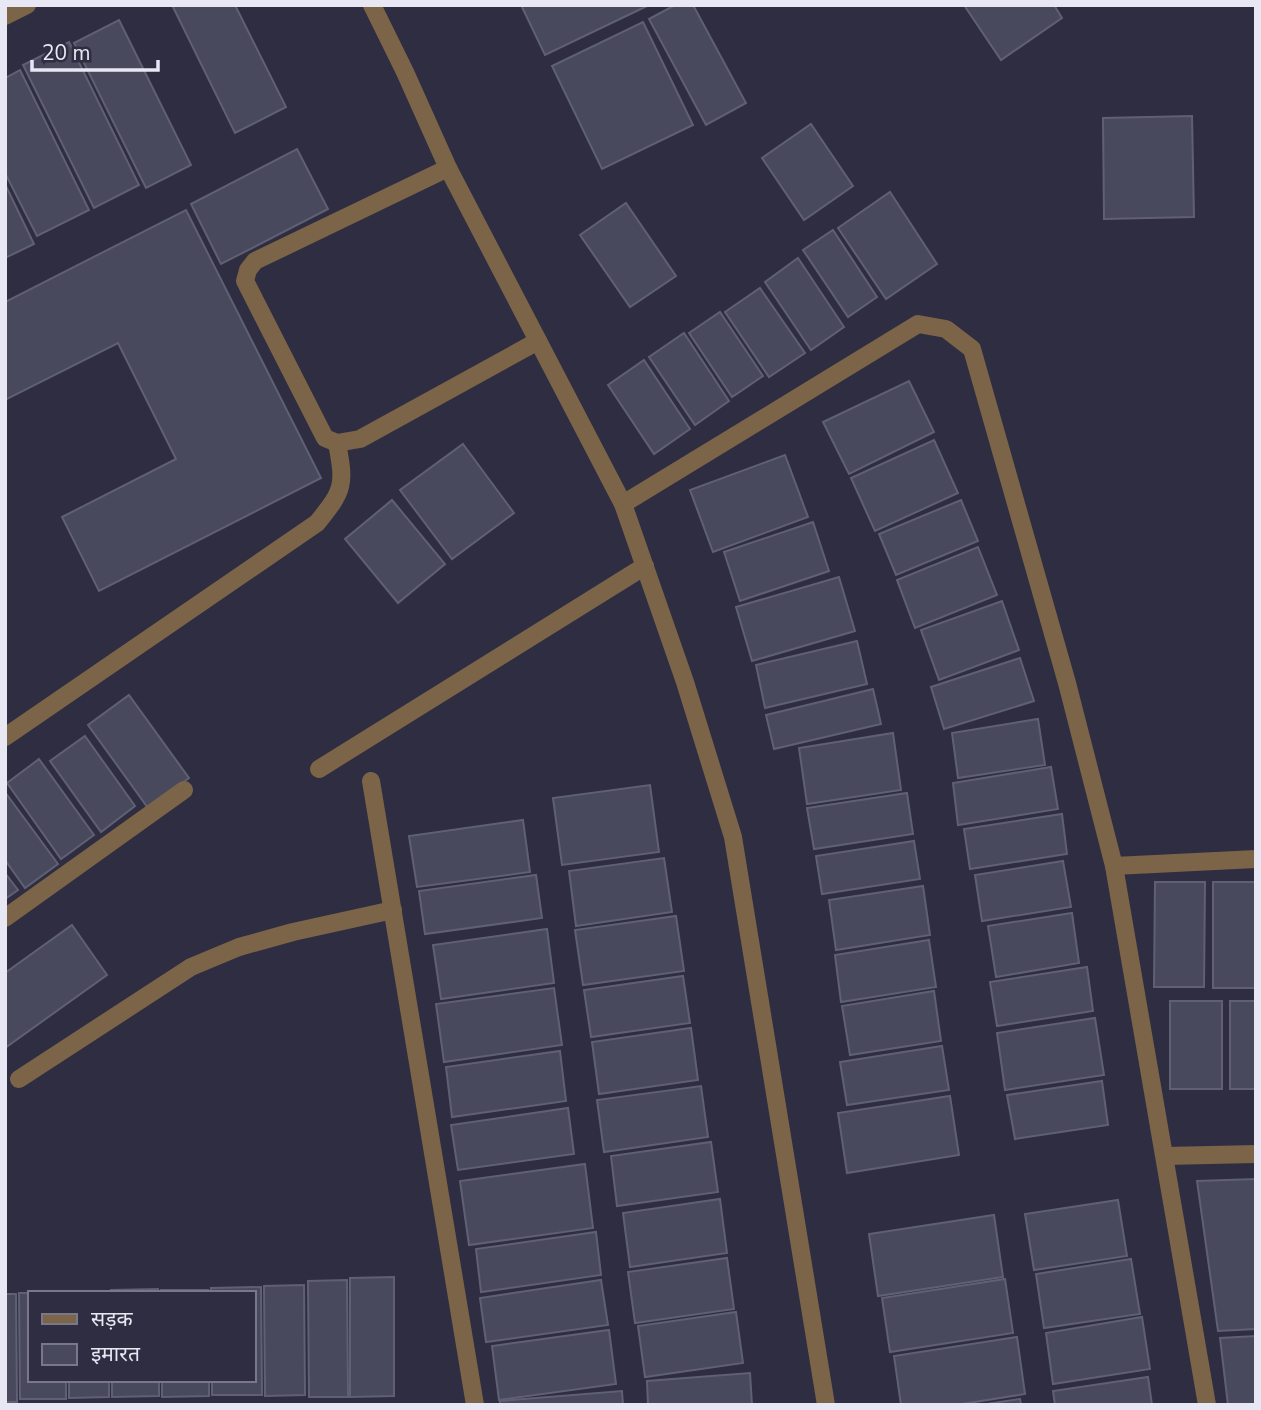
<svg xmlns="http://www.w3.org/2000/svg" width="1261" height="1410" viewBox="0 0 1261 1410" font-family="'Nunito Sans','Noto Sans Devanagari',sans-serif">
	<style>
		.building { fill: #49495d; stroke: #606075; stroke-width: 2 }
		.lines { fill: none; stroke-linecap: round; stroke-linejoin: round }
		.minor { stroke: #7b6447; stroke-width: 18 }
	</style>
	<rect width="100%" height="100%" fill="#2e2d41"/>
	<g class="building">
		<polygon points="172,5 235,5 286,107 235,133"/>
		<polygon points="521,5 647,5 647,6 545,55"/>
		<polygon points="675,5 693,5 746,103 706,125 649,19"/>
		<polygon points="964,5 1054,5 1062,18 1001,60"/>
		<polygon points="119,20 191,165 146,188 74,43"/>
		<polygon points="643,22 693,125 602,169 552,66"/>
		<polygon points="69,42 139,185 94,208 23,65"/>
		<polygon points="20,70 89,210 37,236 5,173 5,78"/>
		<polygon points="1192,116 1194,217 1104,219 1103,118"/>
		<polygon points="811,124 853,186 804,220 762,158"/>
		<polygon points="297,149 328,209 221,264 191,204"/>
		<polygon points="5,184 34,244 5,258"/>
		<polygon points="890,192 937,264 886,299 838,228"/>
		<polygon points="626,203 676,276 630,307 580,235"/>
		<polygon points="186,210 321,478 99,591 62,517 176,459 118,343 5,400 5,302"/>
		<polygon points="833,230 877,297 848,317 803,250"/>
		<polygon points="798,258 844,327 811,350 765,282"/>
		<polygon points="760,288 805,353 769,377 725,312"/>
		<polygon points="720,312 763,376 732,397 689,333"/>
		<polygon points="684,333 729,401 695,425 649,357"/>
		<polygon points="644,360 690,429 654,454 608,385"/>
		<polygon points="909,381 934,432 849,474 823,422"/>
		<polygon points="934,440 958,493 875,531 851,478"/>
		<polygon points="463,444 514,513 452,559 400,490"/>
		<polygon points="785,455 808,517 713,552 690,490"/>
		<polygon points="392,500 445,564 398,603 345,539"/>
		<polygon points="961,500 978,541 896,575 879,534"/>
		<polygon points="813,522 829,571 740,601 724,552"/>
		<polygon points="978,547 997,595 915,628 897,580"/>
		<polygon points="839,577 855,631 752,661 736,607"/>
		<polygon points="1002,601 1019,650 939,680 921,630"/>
		<polygon points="857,641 867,684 765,708 756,665"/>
		<polygon points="1020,658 1034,701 944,729 931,687"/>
		<polygon points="873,689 881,724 774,749 766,715"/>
		<polygon points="129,695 189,778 148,808 88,725"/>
		<polygon points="1038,719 1045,765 958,778 952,733"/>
		<polygon points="893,733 901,790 807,804 799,748"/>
		<polygon points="85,736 135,806 101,832 50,761"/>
		<polygon points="39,759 94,835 61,859 7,783"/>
		<polygon points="1051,767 1058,809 958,825 953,783"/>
		<polygon points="650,785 659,852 562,865 553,798"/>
		<polygon points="5,792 58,864 25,888 5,860"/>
		<polygon points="907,793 913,834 814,849 807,808"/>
		<polygon points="1062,814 1067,854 970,869 964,829"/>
		<polygon points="523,820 530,872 417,887 409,836"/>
		<polygon points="914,841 920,879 822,894 816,856"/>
		<polygon points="664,858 672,912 576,926 569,871"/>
		<polygon points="1063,861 1071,907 982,921 975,875"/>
		<polygon points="5,873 18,890 5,899"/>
		<polygon points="536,875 542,918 425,934 419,891"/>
		<polygon points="1155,882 1205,882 1204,987 1154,987"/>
		<rect x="1213" y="882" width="43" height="106"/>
		<polygon points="923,886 930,935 836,950 829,900"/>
		<polygon points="1072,913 1079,963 996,977 988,926"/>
		<polygon points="676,916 684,971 583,985 575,930"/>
		<polygon points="72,925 107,975 5,1048 5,973"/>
		<polygon points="547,929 554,983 441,999 433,945"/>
		<polygon points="929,940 936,987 841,1002 835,955"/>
		<polygon points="1087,967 1093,1011 997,1026 990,982"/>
		<polygon points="683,976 690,1023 591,1037 584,990"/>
		<polygon points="554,988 562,1045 444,1062 436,1004"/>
		<polygon points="934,991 941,1041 850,1055 842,1006"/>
		<rect x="1170" y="1001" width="52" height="88"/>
		<rect x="1230" y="1001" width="26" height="88"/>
		<polygon points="1095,1018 1104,1075 1005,1090 997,1033"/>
		<polygon points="691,1028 698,1080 599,1094 592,1042"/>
		<polygon points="942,1046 949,1090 847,1105 840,1062"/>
		<polygon points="560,1051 566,1101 452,1117 446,1067"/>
		<polygon points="1102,1081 1108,1125 1015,1139 1007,1095"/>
		<polygon points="701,1086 708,1137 604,1152 597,1100"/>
		<polygon points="950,1096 959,1155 847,1173 838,1113"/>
		<polygon points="568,1108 574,1154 458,1170 451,1125"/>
		<polygon points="711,1142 718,1192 617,1206 611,1156"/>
		<polygon points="585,1164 593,1228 469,1245 460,1181"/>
		<polygon points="1256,1179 1256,1329 1218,1331 1197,1181"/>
		<polygon points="720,1199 727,1253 630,1267 623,1213"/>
		<polygon points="1118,1200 1127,1256 1034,1270 1025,1214"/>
		<polygon points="994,1215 1003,1277 878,1296 869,1234"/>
		<polygon points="596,1232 601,1275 481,1292 476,1249"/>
		<polygon points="727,1258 734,1309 635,1323 628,1272"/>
		<polygon points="1131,1259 1140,1314 1044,1328 1036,1274"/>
		<polygon points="394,1277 394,1396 350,1397 350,1278"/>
		<polygon points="1005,1279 1013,1333 890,1352 882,1298"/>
		<polygon points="347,1280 348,1397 309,1397 308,1281"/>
		<polygon points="601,1280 608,1325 486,1342 480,1298"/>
		<polygon points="304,1285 305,1395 265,1396 264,1286"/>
		<polygon points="261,1287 262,1395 212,1395 212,1380 254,1380 254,1293 211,1293 211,1288"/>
		<polygon points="158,1289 158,1293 111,1293 111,1290"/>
		<rect x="161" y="1290" width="47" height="3"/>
		<polygon points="19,1293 30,1293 30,1380 66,1380 66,1399 20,1399"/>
		<polygon points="5,1294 16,1294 17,1402 5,1402"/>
		<polygon points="736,1312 743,1363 645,1377 638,1326"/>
		<polygon points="1142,1317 1150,1369 1053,1384 1046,1333"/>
		<polygon points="609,1330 616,1384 499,1400 492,1346"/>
		<polygon points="1256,1336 1256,1405 1228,1405 1220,1338"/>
		<polygon points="1017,1337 1025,1394 956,1405 901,1405 894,1356"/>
		<polygon points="750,1373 752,1405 648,1405 647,1381"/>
		<polygon points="1148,1377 1152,1405 1055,1405 1053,1391"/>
		<polygon points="69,1380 109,1380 109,1397 69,1398"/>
		<polygon points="112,1380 159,1380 159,1396 112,1397"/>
		<polygon points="162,1380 209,1380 209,1396 162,1397"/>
		<polygon points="622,1391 623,1405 500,1405 500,1401"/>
		<polygon points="1020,1399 1021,1405 980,1405"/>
	</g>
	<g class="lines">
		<g class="minor">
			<polyline points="372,5 405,72 448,168 623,504 685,682 733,837 826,1405"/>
			<polyline points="5,16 27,5"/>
			<polyline points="448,168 255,261 248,270 245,281 325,438 337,443 360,439 538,341"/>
			<polyline points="623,504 918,324 946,329 972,349 1067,683 1114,866 1207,1405"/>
			<path d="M5,737l312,-214c27,-33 28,-38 20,-80"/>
			<polyline points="319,769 645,566"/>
			<polyline points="371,781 475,1405"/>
			<polyline points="1114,866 1256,859"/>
			<polyline points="5,918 184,790"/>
			<polyline points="19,1079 191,967 239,947 293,932 393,910"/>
			<polyline points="1165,1156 1256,1154"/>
		</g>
	</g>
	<rect width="1261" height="1410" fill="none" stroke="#e8e8f4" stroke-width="14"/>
	<rect x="28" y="1291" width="228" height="91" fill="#2e2d41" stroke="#787889" stroke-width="2"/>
	<rect x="42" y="1314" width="35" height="10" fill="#7b6447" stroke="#787889" stroke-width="2"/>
	<text x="91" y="1326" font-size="21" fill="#e8e8f4">सड़क</text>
	<rect x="42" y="1344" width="35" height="21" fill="#49495d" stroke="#787889" stroke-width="2"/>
	<text x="91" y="1361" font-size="21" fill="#e8e8f4">इमारत</text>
	<path d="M32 60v10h126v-10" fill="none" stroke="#e8e8f4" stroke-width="3.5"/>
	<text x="42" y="60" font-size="21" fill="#e8e8f4" stroke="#2e2d41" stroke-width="5" paint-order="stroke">20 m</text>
</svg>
